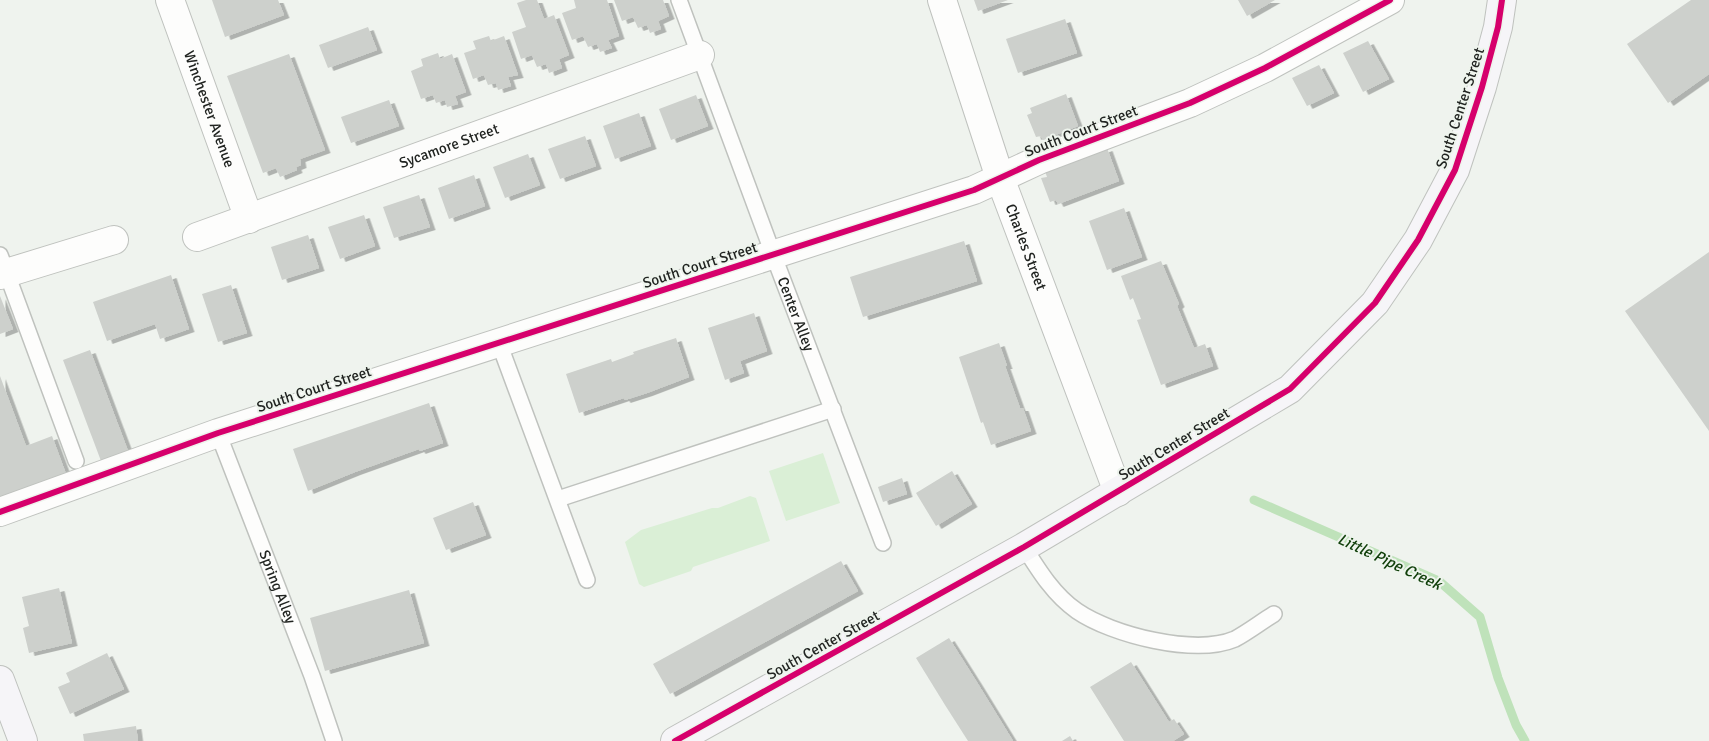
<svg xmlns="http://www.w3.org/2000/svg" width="1709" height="741" viewBox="0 0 1709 741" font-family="Signika,sans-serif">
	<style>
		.green { fill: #daefd6 }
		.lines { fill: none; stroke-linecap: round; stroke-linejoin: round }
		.stream { stroke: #bfe2ba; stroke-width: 9 }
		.building { fill: #cdd0cc; filter: url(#shadow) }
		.lane-casing { stroke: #bfc2be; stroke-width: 18 }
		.street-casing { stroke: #bfc2be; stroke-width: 30 }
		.secondary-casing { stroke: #bfc2be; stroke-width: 30 }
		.lane { stroke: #fdfdfc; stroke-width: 15 }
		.street { stroke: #fdfdfc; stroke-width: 28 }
		.secondary { stroke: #f6f5f8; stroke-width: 28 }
		.cycleway-casing { stroke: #eef4ed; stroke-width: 9 }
		.cycleway { stroke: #d6006c; stroke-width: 6 }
		.labels { text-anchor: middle; stroke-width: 4; stroke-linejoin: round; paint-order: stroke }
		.street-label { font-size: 15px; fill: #212421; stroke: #eef4ed }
		.water-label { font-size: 16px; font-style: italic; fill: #11400b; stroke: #eef4ed }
	</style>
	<defs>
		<filter id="shadow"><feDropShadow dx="5.5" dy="3" stdDeviation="0" flood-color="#0004"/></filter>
	</defs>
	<rect width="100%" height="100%" fill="#eff3ee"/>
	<g class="green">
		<polygon points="823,453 840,503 786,521 769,471"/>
		<polygon points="750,496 756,498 770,541 693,567 691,571 644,587 639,584 625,542 641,530 712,508 718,508"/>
	</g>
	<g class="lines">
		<polyline class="stream" points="1254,500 1439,581 1480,617 1498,678 1516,725 1525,741"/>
	</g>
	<g class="building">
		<polygon points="212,0 278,0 284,15 225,37"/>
		<polygon points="526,0 537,0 544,19 554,15 569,55 559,59 562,68 549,73 546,64 537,67 532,55 521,59 512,32 526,27 517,3"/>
		<polygon points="574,0 607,0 619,36 608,40 612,48 600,52 597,44 588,47 583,36 572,40 562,13 576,8"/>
		<polygon points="614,0 663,0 669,16 658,21 661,29 650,33 647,25 638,28 633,17 622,21"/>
		<polygon points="974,0 1008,0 978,11"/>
		<polygon points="1238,0 1275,0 1247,16"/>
		<polygon points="1691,0 1709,0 1709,74 1668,103 1627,44"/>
		<polygon points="1065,19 1077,53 1018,73 1006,39"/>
		<polygon points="368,27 377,50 328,68 319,45"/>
		<polygon points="489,36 491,41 504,36 518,75 508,77 511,86 498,90 496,83 488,85 484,75 473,79 464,53 476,49 473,41"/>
		<polygon points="1368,41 1389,79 1363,92 1343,53"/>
		<polygon points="438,53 440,59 452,54 466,92 455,96 458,104 447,107 445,100 436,103 433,95 421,99 411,71 423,66 421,59"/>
		<polygon points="289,54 325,150 300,159 301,165 296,167 297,170 280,177 276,168 263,173 227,76"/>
		<polygon points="1319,65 1334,93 1307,106 1292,78"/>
		<polygon points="1066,94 1078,126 1043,140 1041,136 1036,137 1027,115 1032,113 1030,108"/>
		<polygon points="696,95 708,126 671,140 659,109"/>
		<polygon points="389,100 399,126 351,143 341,117"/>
		<polygon points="639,113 651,146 615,159 603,126"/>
		<polygon points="585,136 596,166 560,179 548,149"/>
		<polygon points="1107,148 1119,181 1058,204 1056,200 1050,202 1041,178 1047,177 1045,171"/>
		<polygon points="528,154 540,185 505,198 493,167"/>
		<polygon points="474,175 485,206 449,219 438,188"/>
		<polygon points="419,195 430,227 394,238 383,207"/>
		<polygon points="1124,208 1142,257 1107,270 1089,221"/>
		<polygon points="364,215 375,246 340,259 328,227"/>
		<polygon points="308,235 319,268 282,280 271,247"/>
		<polygon points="964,241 977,281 863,317 850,277"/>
		<polygon points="1709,252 1709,431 1625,311"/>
		<polygon points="1161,261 1179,304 1177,306 1194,348 1205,344 1213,366 1161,385 1137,320 1141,319 1133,298 1130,300 1121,276"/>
		<polygon points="171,275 189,329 160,339 155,324 107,341 93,302"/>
		<polygon points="231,285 247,333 218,342 202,294"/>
		<polygon points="0,296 13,329 0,334"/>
		<polygon points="754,313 767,351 740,361 744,373 725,380 708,328"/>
		<polygon points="676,338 689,377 647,393 625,400 624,398 579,413 566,374 611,359 612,362 634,354 633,352"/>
		<polygon points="999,343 1007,366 1005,366 1020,408 1023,408 1031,431 991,445 983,422 981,423 959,357"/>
		<polygon points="90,350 128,451 101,461 63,360"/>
		<polygon points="0,376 26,446 52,436 66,474 0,500"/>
		<polygon points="429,403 443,443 420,451 419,449 355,472 308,491 293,449"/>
		<polygon points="952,471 972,504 936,526 916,493"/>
		<polygon points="902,478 907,494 883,502 878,487"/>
		<polygon points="473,502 486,535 446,550 433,518"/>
		<polygon points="841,561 858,591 670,694 653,664"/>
		<polygon points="59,588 72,643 29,653 23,628 29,626 22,597"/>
		<polygon points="409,590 424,643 325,671 310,618"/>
		<polygon points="949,638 978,684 1013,741 968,741 945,705 916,658"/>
		<polygon points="107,653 124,689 70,714 58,687 70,682 66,673"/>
		<polygon points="1131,662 1169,722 1174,719 1184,734 1173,741 1124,741 1090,687"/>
		<polygon points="136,726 138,741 84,741 83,734"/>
		<polygon points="1070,736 1073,741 1062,741"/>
	</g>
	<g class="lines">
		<defs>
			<g id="lane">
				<path id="s1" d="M679,0l94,254 110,289"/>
				<polyline points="0,255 76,461"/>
				<polyline points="499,343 587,580"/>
				<path id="s2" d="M218,433l94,243 22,65"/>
				<polyline points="558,499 833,409"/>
				<path d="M1024,547c15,24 30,48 53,64 35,24 118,45 158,28 13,-7 26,-17 39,-25"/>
			</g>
			<g id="street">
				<path id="s3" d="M170,0l79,219"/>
				<path id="s4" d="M942,0l58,178 118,314"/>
				<path id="s5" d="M197,237l503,-182"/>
				<polyline points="0,275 114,240"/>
				<polyline points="0,512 218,433 974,190 1039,160 1190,103 1265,68 1390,0"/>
			</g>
			<g id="secondary">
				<polyline points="0,680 23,741"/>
				<polyline points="675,741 1024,547 1290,389 1375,303 1418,240 1455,170 1482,87 1498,27 1502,0"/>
			</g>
		</defs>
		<use href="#lane" class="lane-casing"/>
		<use href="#street" class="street-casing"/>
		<use href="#secondary" class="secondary-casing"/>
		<use href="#lane" class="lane"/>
		<use href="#street" class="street"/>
		<use href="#secondary" class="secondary"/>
		<defs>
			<g id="cycleway">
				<polyline points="0,512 218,433 974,190 1039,160 1190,103 1265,68 1390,0"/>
				<polyline points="675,741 1024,547 1290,389 1375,303 1418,240 1455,170 1482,87 1498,27 1502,0"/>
			</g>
		</defs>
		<use href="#cycleway" class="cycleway-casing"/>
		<use href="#cycleway" class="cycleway"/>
	</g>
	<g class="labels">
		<g class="street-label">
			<text transform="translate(1460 108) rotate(-72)" y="5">South Center Street</text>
			<text dy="5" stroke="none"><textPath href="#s3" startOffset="116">Winchester Avenue</textPath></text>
			<text transform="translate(1081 131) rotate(-21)" y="5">South Court Street</text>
			<text dy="5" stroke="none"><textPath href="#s5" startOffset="268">Sycamore Street</textPath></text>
			<text dy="5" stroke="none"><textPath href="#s4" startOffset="261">Charles Street</textPath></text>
			<text transform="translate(700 265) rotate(-18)" y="5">South Court Street</text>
			<text dy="5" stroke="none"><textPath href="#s1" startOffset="335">Center Alley</textPath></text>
			<text transform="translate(314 389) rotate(-18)" y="5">South Court Street</text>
			<text transform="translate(1174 444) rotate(-31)" y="5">South Center Street</text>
			<text dy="5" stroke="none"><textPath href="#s2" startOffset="165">Spring Alley</textPath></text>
			<text transform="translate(823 645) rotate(-29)" y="5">South Center Street</text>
		</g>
		<g class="water-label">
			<text transform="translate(1390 561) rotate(25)" y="6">Little Pipe Creek</text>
		</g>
	</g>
</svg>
